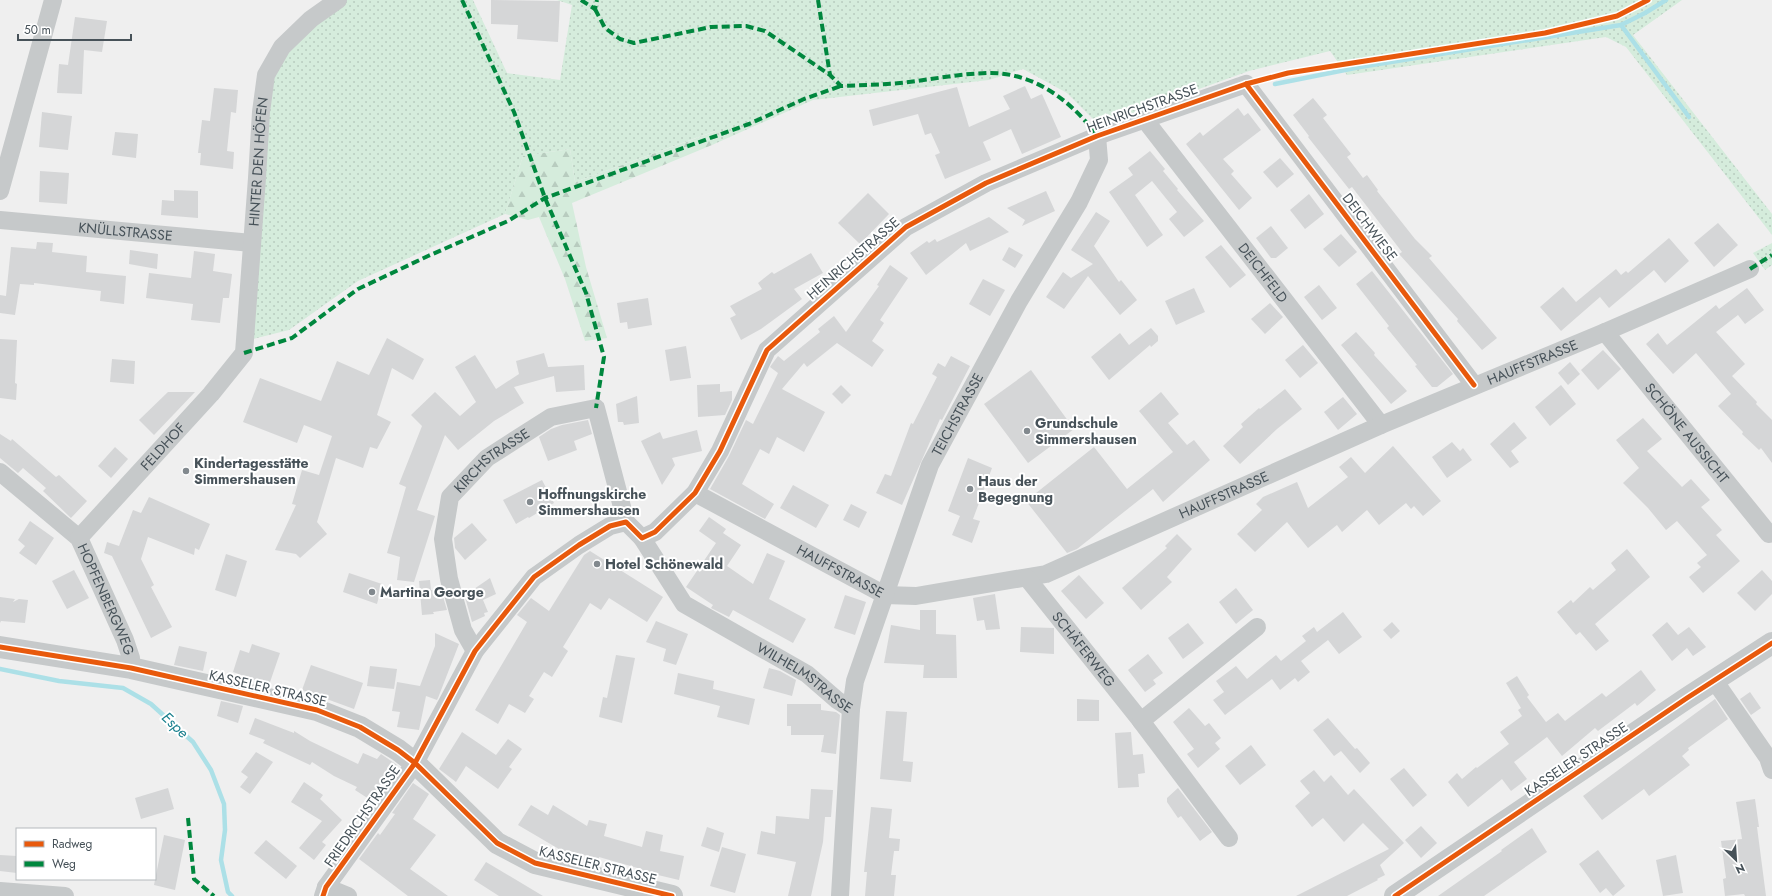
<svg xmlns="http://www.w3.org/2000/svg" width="1772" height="896" viewBox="0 0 1772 896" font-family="Jost,sans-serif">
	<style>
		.grass { fill: url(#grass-dots) }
		.forest { fill: url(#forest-firs) }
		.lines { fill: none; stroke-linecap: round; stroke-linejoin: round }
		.stream { stroke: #ace0e7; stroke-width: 4.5 }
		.building { fill: #d5d6d7 }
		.minor { stroke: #c6c9ca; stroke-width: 18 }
		.tertiary { stroke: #c6c9ca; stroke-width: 22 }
		.quiet { stroke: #00873e; stroke-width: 4; stroke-dasharray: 8 4; stroke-linecap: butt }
		.cycleway-casing { stroke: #fff; stroke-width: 8 }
		.cycleway { stroke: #e8590c; stroke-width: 5 }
		.poi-dot { fill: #82898e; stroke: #fff; stroke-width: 1.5 }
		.labels { text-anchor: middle; stroke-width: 4; stroke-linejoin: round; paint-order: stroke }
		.street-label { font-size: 14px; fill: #475259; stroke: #fff }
		.poi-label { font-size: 14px; font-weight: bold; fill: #475259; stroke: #fff; text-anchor: start }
		.water-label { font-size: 15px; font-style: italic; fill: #177f8d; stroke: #fff }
	</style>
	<defs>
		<pattern id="grass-dots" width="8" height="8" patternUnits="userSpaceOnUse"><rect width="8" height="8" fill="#d5ecdc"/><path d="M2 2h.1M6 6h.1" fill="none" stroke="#b8ccbf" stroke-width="1.8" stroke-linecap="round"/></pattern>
		<pattern id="forest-firs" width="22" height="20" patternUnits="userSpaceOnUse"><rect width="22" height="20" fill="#d5ecdc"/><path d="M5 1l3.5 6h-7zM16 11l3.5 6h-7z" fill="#b8ccbf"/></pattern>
	</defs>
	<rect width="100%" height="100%" fill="#efefef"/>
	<g class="grass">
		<polygon points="347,0 473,0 507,73 560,80 572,5 557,0 1682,0 1633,35 1772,214 1772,235 1626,47 1606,37 1347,75 1330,51 1249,71 1099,125 1067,93 1023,69 989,80 813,100 712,145 715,131 575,182 570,149 523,156 505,214 358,281 289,330 245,341 273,73 300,38"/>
		<polygon points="1772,243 1772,265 1765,270 1753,253"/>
	</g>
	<polygon class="forest" points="716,131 712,145 572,203 586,267 607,338 585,341 565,279 539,217 528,220 505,214 523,156 570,149 575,182"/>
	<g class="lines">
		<g class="stream">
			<polyline points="1621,25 1689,117"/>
			<polyline points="1275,84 1360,67 1621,25 1645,13 1666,0"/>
			<polyline points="0,669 59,681 123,688 151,704 193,742 211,770 224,804 225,830 221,860 228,892 232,896"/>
		</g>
	</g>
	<g class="building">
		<polygon points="491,0 560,1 558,42 517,39 518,25 491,24"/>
		<polygon points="75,17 107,21 102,52 84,50 82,94 57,93 59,64 68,65"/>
		<polygon points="1025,86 1031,99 1042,94 1061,137 1022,154 1011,129 983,142 991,160 945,179 935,155 940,153 931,133 925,135 918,114 873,126 869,110 957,87 969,127 1010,109 1003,96"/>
		<polygon points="214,88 238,90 236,113 231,112 227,151 234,152 233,169 200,165 201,153 198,153 202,120 210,121"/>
		<polygon points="1313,98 1327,115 1323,118 1351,154 1347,157 1363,178 1367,175 1378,190 1377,191 1415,239 1432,256 1429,258 1497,338 1482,350 1457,321 1458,319 1399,254 1402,252 1352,187 1349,189 1308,137 1309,136 1293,115"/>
		<polygon points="1238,108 1244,116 1248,113 1261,130 1223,159 1234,171 1231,174 1252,198 1239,210 1186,144 1200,132 1203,136"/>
		<polygon points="42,112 72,116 68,150 39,147"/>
		<polygon points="115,132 138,134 136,158 112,155"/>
		<polygon points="1150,151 1165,169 1163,171 1178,189 1177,190 1204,221 1184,237 1169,219 1177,212 1152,181 1135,195 1163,235 1147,247 1109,192 1133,175 1128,168"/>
		<polygon points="1280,158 1294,174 1277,188 1263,172"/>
		<polygon points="40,171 69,173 67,204 39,202"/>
		<polygon points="174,190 198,191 198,218 161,215 162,200 174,201"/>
		<polygon points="1046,191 1055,211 1022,226 1025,220 1007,208"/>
		<polygon points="868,193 889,214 860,244 838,223"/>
		<polygon points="1309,194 1324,214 1305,229 1290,210"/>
		<polygon points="1096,212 1110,221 1094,246 1119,282 1121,280 1137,300 1120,315 1088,276 1064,309 1046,297 1063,272 1071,278 1093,264 1071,250"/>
		<polygon points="989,217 1009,232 970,251 966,243 926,275 910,253 927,241 929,243 935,239 937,242"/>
		<polygon points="1718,223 1738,245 1714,267 1694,243"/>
		<polygon points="1271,226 1288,248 1276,258 1271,258 1256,238"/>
		<polygon points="1341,234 1357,252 1339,267 1323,249"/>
		<polygon points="1669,238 1689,261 1665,283 1654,270 1609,308 1600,297 1561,331 1540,307 1563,287 1576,302 1616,269 1621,275 1626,271 1628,273"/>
		<polygon points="37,242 53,243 52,252 87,256 86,272 126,276 124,304 100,301 101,291 34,283 34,285 20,284 15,315 0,313 0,295 6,296 11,247 36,249"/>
		<polygon points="1221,245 1246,275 1230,288 1205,257"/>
		<polygon points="1009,247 1023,255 1015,268 1002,260"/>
		<polygon points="130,250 158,254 157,269 129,264"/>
		<polygon points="194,251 215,254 213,271 232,274 229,298 223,298 220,323 191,320 193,304 146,298 149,273 191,278"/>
		<polygon points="811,253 823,273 794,289 802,299 761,329 741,340 730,318 736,315 730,306 762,289 758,283 772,272 774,274"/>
		<polygon points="890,265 908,278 880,320 884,323 872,341 884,350 872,367 837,343 807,367 804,363 782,389 825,412 804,452 777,437 769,454 760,449 742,484 774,504 765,519 710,489 729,456 746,420 753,424 778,373 770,367 772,364 778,356 784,361 820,332 818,329 834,316 846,332 879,286 877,285"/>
		<polygon points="1372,271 1453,374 1437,387 1432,387 1415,366 1417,365 1387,328 1389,326 1356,284"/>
		<polygon points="983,279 1005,290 990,316 969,304"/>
		<polygon points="1319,285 1337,308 1322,320 1304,297"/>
		<polygon points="1194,288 1205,312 1176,325 1165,301"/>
		<polygon points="1747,288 1764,310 1745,324 1738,315 1716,332 1745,364 1732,376 1757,402 1756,404 1772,420 1772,463 1761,448 1759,450 1742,434 1743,432 1718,406 1731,394 1696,353 1673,374 1646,344 1658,333 1667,345 1716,305 1719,309"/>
		<polygon points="648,298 652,325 628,329 627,322 620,323 617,303"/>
		<polygon points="1270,303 1283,317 1265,334 1251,319"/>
		<polygon points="1151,328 1158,336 1158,341 1151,347 1150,345 1109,380 1091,357 1120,333 1129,345"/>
		<polygon points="1356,332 1375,353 1374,355 1407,391 1391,404 1341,345"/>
		<polygon points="387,338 424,359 413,380 392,368 377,415 391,422 377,449 370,447 363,468 336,458 317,522 327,534 300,558 296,554 275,550 296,505 292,504 302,470 319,475 332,436 304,425 297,443 243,422 260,378 321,401 337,361 369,375"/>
		<polygon points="0,339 17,340 15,383 17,384 16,400 0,398"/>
		<polygon points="1303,345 1318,363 1300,378 1285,360"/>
		<polygon points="686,346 691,378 670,381 665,350"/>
		<polygon points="1603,350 1621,369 1598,390 1581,370"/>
		<polygon points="544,353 548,367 584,365 585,390 556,392 554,376 514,387 524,403 494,421 458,450 445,435 417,510 435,516 414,582 397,580 400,557 387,553 406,487 399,484 422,426 411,415 435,392 460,416 476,402 455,367 475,355 496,389 519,374 516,361"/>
		<polygon points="951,356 970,366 942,420 940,419 902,505 876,493 885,474 891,476 911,423 913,424 937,377 932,374 938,363 945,367"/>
		<polygon points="112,359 135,361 134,384 110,382"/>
		<polygon points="1570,362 1580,374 1568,385 1558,373"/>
		<polygon points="1031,370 1074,429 1028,463 984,404"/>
		<polygon points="720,384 720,392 732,391 732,400 725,415 698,417 697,385"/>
		<polygon points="841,385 851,395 842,404 832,394"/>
		<polygon points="1561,385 1576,404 1550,426 1535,407"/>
		<polygon points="1285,389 1302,409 1277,429 1240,464 1223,446 1243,427 1241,424 1259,408 1260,409"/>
		<polygon points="168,392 195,392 154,435 139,420"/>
		<polygon points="1161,392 1179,414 1168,423 1187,445 1194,440 1210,460 1163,502 1153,489 1077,549 1067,553 1026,501 1094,447 1127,489 1173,452 1139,411"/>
		<polygon points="637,396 639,423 624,425 623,422 618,422 616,404"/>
		<polygon points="1343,397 1357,414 1338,430 1324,412"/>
		<polygon points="1643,418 1662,439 1647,451 1682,487 1691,479 1710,500 1701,507 1722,530 1716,535 1740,561 1703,593 1689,577 1701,567 1697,563 1707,555 1677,521 1666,530 1648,508 1623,483 1639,468 1616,440"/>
		<polygon points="588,420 592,434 574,441 577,450 548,461 539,437 551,429 562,425"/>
		<polygon points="1514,422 1527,438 1511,451 1519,462 1510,468 1490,444"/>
		<polygon points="697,430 702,451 672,458 675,465 662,485 641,441 660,432 663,439"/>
		<polygon points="0,434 11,441 12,439 56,477 59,475 87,501 71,518 43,491 46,488 23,468 18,473 0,458"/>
		<polygon points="1452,442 1460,451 1463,448 1472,460 1447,478 1432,457"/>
		<polygon points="1393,446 1441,501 1423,516 1414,506 1411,509 1406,503 1379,525 1367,510 1342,532 1337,525 1308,548 1287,522 1255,552 1237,534 1262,510 1256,504 1263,497 1297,482 1308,508 1348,477 1339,467 1351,457 1365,473"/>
		<polygon points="115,447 128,459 111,478 98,466"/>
		<polygon points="968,458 992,468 973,519 980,521 972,543 952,535 960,516 948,511"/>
		<polygon points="542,480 554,503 529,518 528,517 516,524 503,500"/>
		<polygon points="793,485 829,505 816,528 780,508"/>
		<polygon points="149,497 210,524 199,550 195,548 194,555 148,537 141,559 154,585 151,587 172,627 151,638 112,556 104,553 107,542 119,546 133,510 141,513"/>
		<polygon points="851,504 867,512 859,528 843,520"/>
		<polygon points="709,517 726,529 723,533 741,545 727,566 753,584 767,553 785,561 769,599 806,619 793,643 733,610 729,617 711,608 713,605 686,587 716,543 699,531"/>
		<polygon points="30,521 54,538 36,565 19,553 25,546 18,540"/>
		<polygon points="472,523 487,540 465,560 455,548 454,538"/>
		<polygon points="1177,534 1192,549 1167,577 1172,582 1141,610 1122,588 1167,548 1165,546"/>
		<polygon points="1627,549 1650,577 1595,624 1609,641 1596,651 1580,632 1576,635 1557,612 1571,600 1573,603 1590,587 1593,590 1616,570 1611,563"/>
		<polygon points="590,551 663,597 647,622 609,598 601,610 590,603 563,647 568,651 552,677 544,672 529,696 534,699 525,713 509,704 498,724 475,710 527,622 517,615 531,598 549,611 584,555"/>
		<polygon points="226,554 247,561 236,597 215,590"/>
		<polygon points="74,570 89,598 67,609 52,581"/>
		<polygon points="1762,570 1772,581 1772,594 1755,611 1737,593"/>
		<polygon points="349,573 382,584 377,604 343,592"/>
		<polygon points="1079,575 1104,603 1086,619 1061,591"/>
		<polygon points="490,578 496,594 483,600 488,612 484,613 485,616 472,622 465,597 475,593 474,589"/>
		<polygon points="430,580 431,590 441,590 447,610 433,612 434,614 422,615 419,581"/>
		<polygon points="1236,588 1253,610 1236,624 1219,602"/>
		<polygon points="995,594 1000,629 986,630 984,620 977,621 973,598"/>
		<polygon points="845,595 866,602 855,635 834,628"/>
		<polygon points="0,597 15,599 13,602 19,599 28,600 25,623 1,621 0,623"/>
		<polygon points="920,610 936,610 936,634 956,635 957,678 923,678 924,665 884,663 891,625 920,630"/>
		<polygon points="1343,612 1362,637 1339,654 1328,640 1301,661 1310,672 1298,682 1295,678 1280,690 1272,679 1225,715 1213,700 1224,692 1216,681 1236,666 1247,679 1276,655 1281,661 1306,641 1302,636 1314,627 1317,632"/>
		<polygon points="656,621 688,634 676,665 663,661 666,649 646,642"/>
		<polygon points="1392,622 1400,631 1391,639 1383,630"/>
		<polygon points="1667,622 1678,635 1689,627 1706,647 1693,656 1687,648 1672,661 1652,635"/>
		<polygon points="1188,623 1204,643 1183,659 1168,638"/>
		<polygon points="1021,627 1054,628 1054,654 1020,652"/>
		<polygon points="435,633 459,644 438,698 437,700 426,696 419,730 397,727 400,712 392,711 397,682 420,686 435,646"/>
		<polygon points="252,644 280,653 269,685 233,672 240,650 249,653"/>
		<polygon points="179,646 207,652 203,671 174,665"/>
		<polygon points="1148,654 1163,673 1153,680 1156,684 1145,692 1128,670"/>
		<polygon points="616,655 635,658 622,723 599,717 603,697 607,698"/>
		<polygon points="311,665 363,683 354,709 302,690"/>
		<polygon points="370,666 397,669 394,689 367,686"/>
		<polygon points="769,668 780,671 796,680 792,696 763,688"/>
		<polygon points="1641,670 1656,690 1637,706 1635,703 1598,731 1595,728 1562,756 1547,737 1514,762 1527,779 1511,791 1502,779 1468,807 1448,782 1457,773 1462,779 1476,767 1477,768 1509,744 1500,732 1522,716 1518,710 1521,708 1506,683 1517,676 1529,695 1527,697 1546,722 1558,713 1565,721 1602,693 1606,697"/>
		<polygon points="678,673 714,681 713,689 755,699 749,725 717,717 720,706 674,694"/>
		<polygon points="1750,692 1761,708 1751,715 1740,699"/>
		<polygon points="1077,699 1099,700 1099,721 1077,721"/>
		<polygon points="1715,699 1728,719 1688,748 1689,750 1682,756 1690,765 1649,796 1644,789 1602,820 1583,796"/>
		<polygon points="221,701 243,706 238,723 217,716"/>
		<polygon points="787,704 821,704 821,710 836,712 840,715 836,754 821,752 824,735 791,735 791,726 787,726"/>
		<polygon points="1189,708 1205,726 1209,723 1221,738 1215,743 1220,749 1198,768 1187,754 1194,749 1173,722"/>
		<polygon points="886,711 907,712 903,761 913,762 911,782 880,779"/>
		<polygon points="255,718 294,733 294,731 310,741 358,764 363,753 377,759 381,754 397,765 376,789 379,790 372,801 355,790 357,787 334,776 312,762 310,765 263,743 265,740 249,734"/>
		<polygon points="1328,718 1355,749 1357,748 1370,763 1360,773 1341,751 1334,756 1313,730"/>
		<polygon points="462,732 496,755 508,739 522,749 509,767 512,769 498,789 466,766 456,782 439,769"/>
		<polygon points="1131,732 1133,755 1143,754 1145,773 1138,774 1139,787 1118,788 1115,733"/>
		<polygon points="1251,745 1266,765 1240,785 1225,766"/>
		<polygon points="256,752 273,762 250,794 240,787 248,777 241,772"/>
		<polygon points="1404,768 1427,795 1413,807 1390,779"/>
		<polygon points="1314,770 1324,782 1331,775 1348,795 1354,789 1404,843 1380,865 1385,875 1377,879 1378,880 1347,896 1296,896 1389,849 1363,823 1344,842 1323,818 1312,827 1295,806 1310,793 1300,781"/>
		<polygon points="304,782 323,795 320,799 342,820 322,842 326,845 314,860 299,848 322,821 291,802"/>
		<polygon points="413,783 429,794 413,819 436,835 410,869 448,896 408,896 359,859 378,833 380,835 395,814 392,813"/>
		<polygon points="168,788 174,809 141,819 135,798"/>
		<polygon points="1178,788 1212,832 1200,841 1181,816 1178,818 1167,802 1167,798"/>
		<polygon points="811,789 833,790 831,817 825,817 823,842 811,896 788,896 796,862 757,854 761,831 775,834 776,816 809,819"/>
		<polygon points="1755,799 1759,827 1757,827 1766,896 1745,896 1744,894 1725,896 1723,879 1726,878 1721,841 1742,839 1736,802"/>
		<polygon points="531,805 548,815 553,805 587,826 589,820 607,824 604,836 642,847 646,831 663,835 660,851 684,856 679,880 641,871 641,869 599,857 599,859 566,850 564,852 518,825"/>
		<polygon points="871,807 892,809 889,838 900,839 899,851 894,851 891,875 896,875 894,896 865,896 867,872 864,872"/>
		<polygon points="1421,826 1437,843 1421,858 1405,840"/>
		<polygon points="707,827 724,833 719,852 701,846"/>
		<polygon points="1532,828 1547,852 1484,896 1438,896 1502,851 1501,850"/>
		<polygon points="164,835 185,840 175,890 154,885"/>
		<polygon points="266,840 297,866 286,879 254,853"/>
		<polygon points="722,847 746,854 735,893 710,886"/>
		<polygon points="1598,850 1625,886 1613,896 1606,888 1600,893 1579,864"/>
		<polygon points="0,855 17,856 17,873 0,871"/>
		<polygon points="1676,855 1683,893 1663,896 1656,860"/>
		<polygon points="486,862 543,896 499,896 474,880"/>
	</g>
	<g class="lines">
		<g class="minor">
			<path id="s1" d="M1145,120l236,305"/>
			<polyline points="0,191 53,0"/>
			<path id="s2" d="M0,220l252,23"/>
			<path id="s3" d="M1605,332l164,202"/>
			<path id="s4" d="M0,472l79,66 46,102 6,18v10"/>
			<path id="s5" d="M695,493l190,102 31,1 130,-22 335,-149 224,-93 145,-63"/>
			<path id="s6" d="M79,538l132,-144 33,-41 13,-175 4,-66 5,-37 16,-28 29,-28 27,-19"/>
			<path id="s7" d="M642,538l42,66 123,70 30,26 14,9"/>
			<path id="s8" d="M1027,578l114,143 88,117"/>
			<path id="s9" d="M475,651l-12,-21 -14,-51 -6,-40 7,-42 37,-39 64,-41 45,-9 30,114"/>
			<polyline points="1714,680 1768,758 1772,770"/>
			<polyline points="1141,721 1257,627"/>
			<polyline points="326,887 348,896"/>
			<polyline points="0,891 65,896"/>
			<polyline points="323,896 326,887 415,763 475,651 534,577 579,545 610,526 626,522 642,538 655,532 695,493 720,451 767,350 906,227 986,183 1005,175 1097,136 1246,84 1474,385"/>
			<path id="s10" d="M840,896l11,-187 4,-28 75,-216 89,-164 60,-99 20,-42 -2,-24"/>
		</g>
		<g class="tertiary">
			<polyline points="0,647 131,668 317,710 360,727 398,750 415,763 497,843 535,863 672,896"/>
			<polyline points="1395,896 1687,698 1772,643"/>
		</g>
		<g class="quiet">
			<polyline points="462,0 514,112 545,198 586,293 604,357 596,408"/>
			<polyline points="581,0 595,9 597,0"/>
			<polyline points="818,0 830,75"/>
			<path d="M595,9l10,19 15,11 14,4 77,-16 35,-1 19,5 65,44 11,11c20,-1 39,-1 59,-3 30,-3 61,-10 91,-10 44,0 82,29 106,63"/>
			<polyline points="1750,269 1772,255"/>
			<polyline points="244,353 292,338 358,289 428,256 508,221 545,198 749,124 804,99 841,86"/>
			<polyline points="188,818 194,879 214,896"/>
		</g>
		<defs>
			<g id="cycleway">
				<polyline points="1246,84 1474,385"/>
				<polyline points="0,647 131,668 317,710 360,727 398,750 415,763 497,843 535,863 672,896"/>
				<polyline points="323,896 326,887 415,763 475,651 534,577 579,545 610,526 626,522 642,538 655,532 695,493 720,451 767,350 906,227 986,183 1097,136 1246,84 1288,73 1545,33 1617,16 1648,0"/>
				<polyline points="1395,896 1687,698 1772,643"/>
			</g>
		</defs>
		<use href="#cycleway" class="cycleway-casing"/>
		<use href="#cycleway" class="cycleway"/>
	</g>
	<g class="poi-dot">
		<circle cx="1027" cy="431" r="4"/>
		<circle cx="186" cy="471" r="4"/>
		<circle cx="970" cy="489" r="4"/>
		<circle cx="530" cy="502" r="4"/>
		<circle cx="597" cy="564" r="4"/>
		<circle cx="372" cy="592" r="4"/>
	</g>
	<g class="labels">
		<g class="street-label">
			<text transform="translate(1142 108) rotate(-20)" y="5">HEINRICHSTRASSE</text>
			<text dy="5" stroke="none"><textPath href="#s6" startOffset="440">HINTER DEN HÖFEN</textPath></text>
			<text transform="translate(1370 227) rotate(53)" y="5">DEICHWIESE</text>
			<text dy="5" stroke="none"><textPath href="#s2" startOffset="126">KNÜLLSTRASSE</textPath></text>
			<text transform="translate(853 258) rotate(-41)" y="5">HEINRICHSTRASSE</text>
			<text dy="5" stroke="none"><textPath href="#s1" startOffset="193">DEICHFELD</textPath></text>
			<text dy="5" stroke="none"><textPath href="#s5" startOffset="909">HAUFFSTRASSE</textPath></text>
			<text dy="5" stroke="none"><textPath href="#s10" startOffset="502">TEICHSTRASSE</textPath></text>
			<text dy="5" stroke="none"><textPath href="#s3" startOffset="130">SCHÖNE AUSSICHT</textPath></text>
			<text dy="5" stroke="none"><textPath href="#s6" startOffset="124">FELDHOF</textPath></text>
			<text dy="5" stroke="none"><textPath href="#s9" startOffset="216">KIRCHSTRASSE</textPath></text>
			<text dy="5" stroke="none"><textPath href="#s5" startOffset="573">HAUFFSTRASSE</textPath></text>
			<text dy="5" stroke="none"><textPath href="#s5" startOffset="165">HAUFFSTRASSE</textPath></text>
			<text dy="5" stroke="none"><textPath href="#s4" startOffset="170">HOPFENBERGWEG</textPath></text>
			<text dy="5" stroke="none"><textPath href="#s8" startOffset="91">SCHÄFERWEG</textPath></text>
			<text dy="5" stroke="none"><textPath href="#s7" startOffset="220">WILHELMSTRASSE</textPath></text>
			<text transform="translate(268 688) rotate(13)" y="5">KASSELER STRASSE</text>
			<text transform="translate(1576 759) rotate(-34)" y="5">KASSELER STRASSE</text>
			<text transform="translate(362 816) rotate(-55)" y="5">FRIEDRICHSTRASSE</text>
			<text transform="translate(598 865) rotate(14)" y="5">KASSELER STRASSE</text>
		</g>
		<g class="poi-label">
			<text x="1035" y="428">Grundschule<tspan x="1035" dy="16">Simmershausen</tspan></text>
			<text x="194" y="468">Kindertagesstätte<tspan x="194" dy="16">Simmershausen</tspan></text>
			<text x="978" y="486">Haus der<tspan x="978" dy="16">Begegnung</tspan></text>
			<text x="538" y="499">Hoffnungskirche<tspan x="538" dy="16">Simmershausen</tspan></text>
			<text x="605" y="569">Hotel Schönewald</text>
			<text x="380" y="597">Martina George</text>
		</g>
		<g class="water-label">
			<text transform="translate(175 725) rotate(43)" y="5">Espe</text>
		</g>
	</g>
	<rect x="16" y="828" width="140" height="52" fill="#ffffff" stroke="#b5babd"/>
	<rect x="24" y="841" width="20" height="6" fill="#e8590c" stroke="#b5babd"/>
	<text x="52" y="848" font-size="12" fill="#475259">Radweg</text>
	<rect x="24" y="861" width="20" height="6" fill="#00873e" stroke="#b5babd"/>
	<text x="52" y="868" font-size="12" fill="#475259">Weg</text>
	<g transform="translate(1736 860) rotate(155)" stroke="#ffffff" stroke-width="3" paint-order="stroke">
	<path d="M0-3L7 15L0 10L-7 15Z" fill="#475259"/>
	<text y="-6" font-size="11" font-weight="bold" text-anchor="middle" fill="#475259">N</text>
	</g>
	<path d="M18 34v6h113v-6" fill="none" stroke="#475259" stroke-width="2"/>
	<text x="24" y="34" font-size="12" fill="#475259" stroke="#ffffff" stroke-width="3" paint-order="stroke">50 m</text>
</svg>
